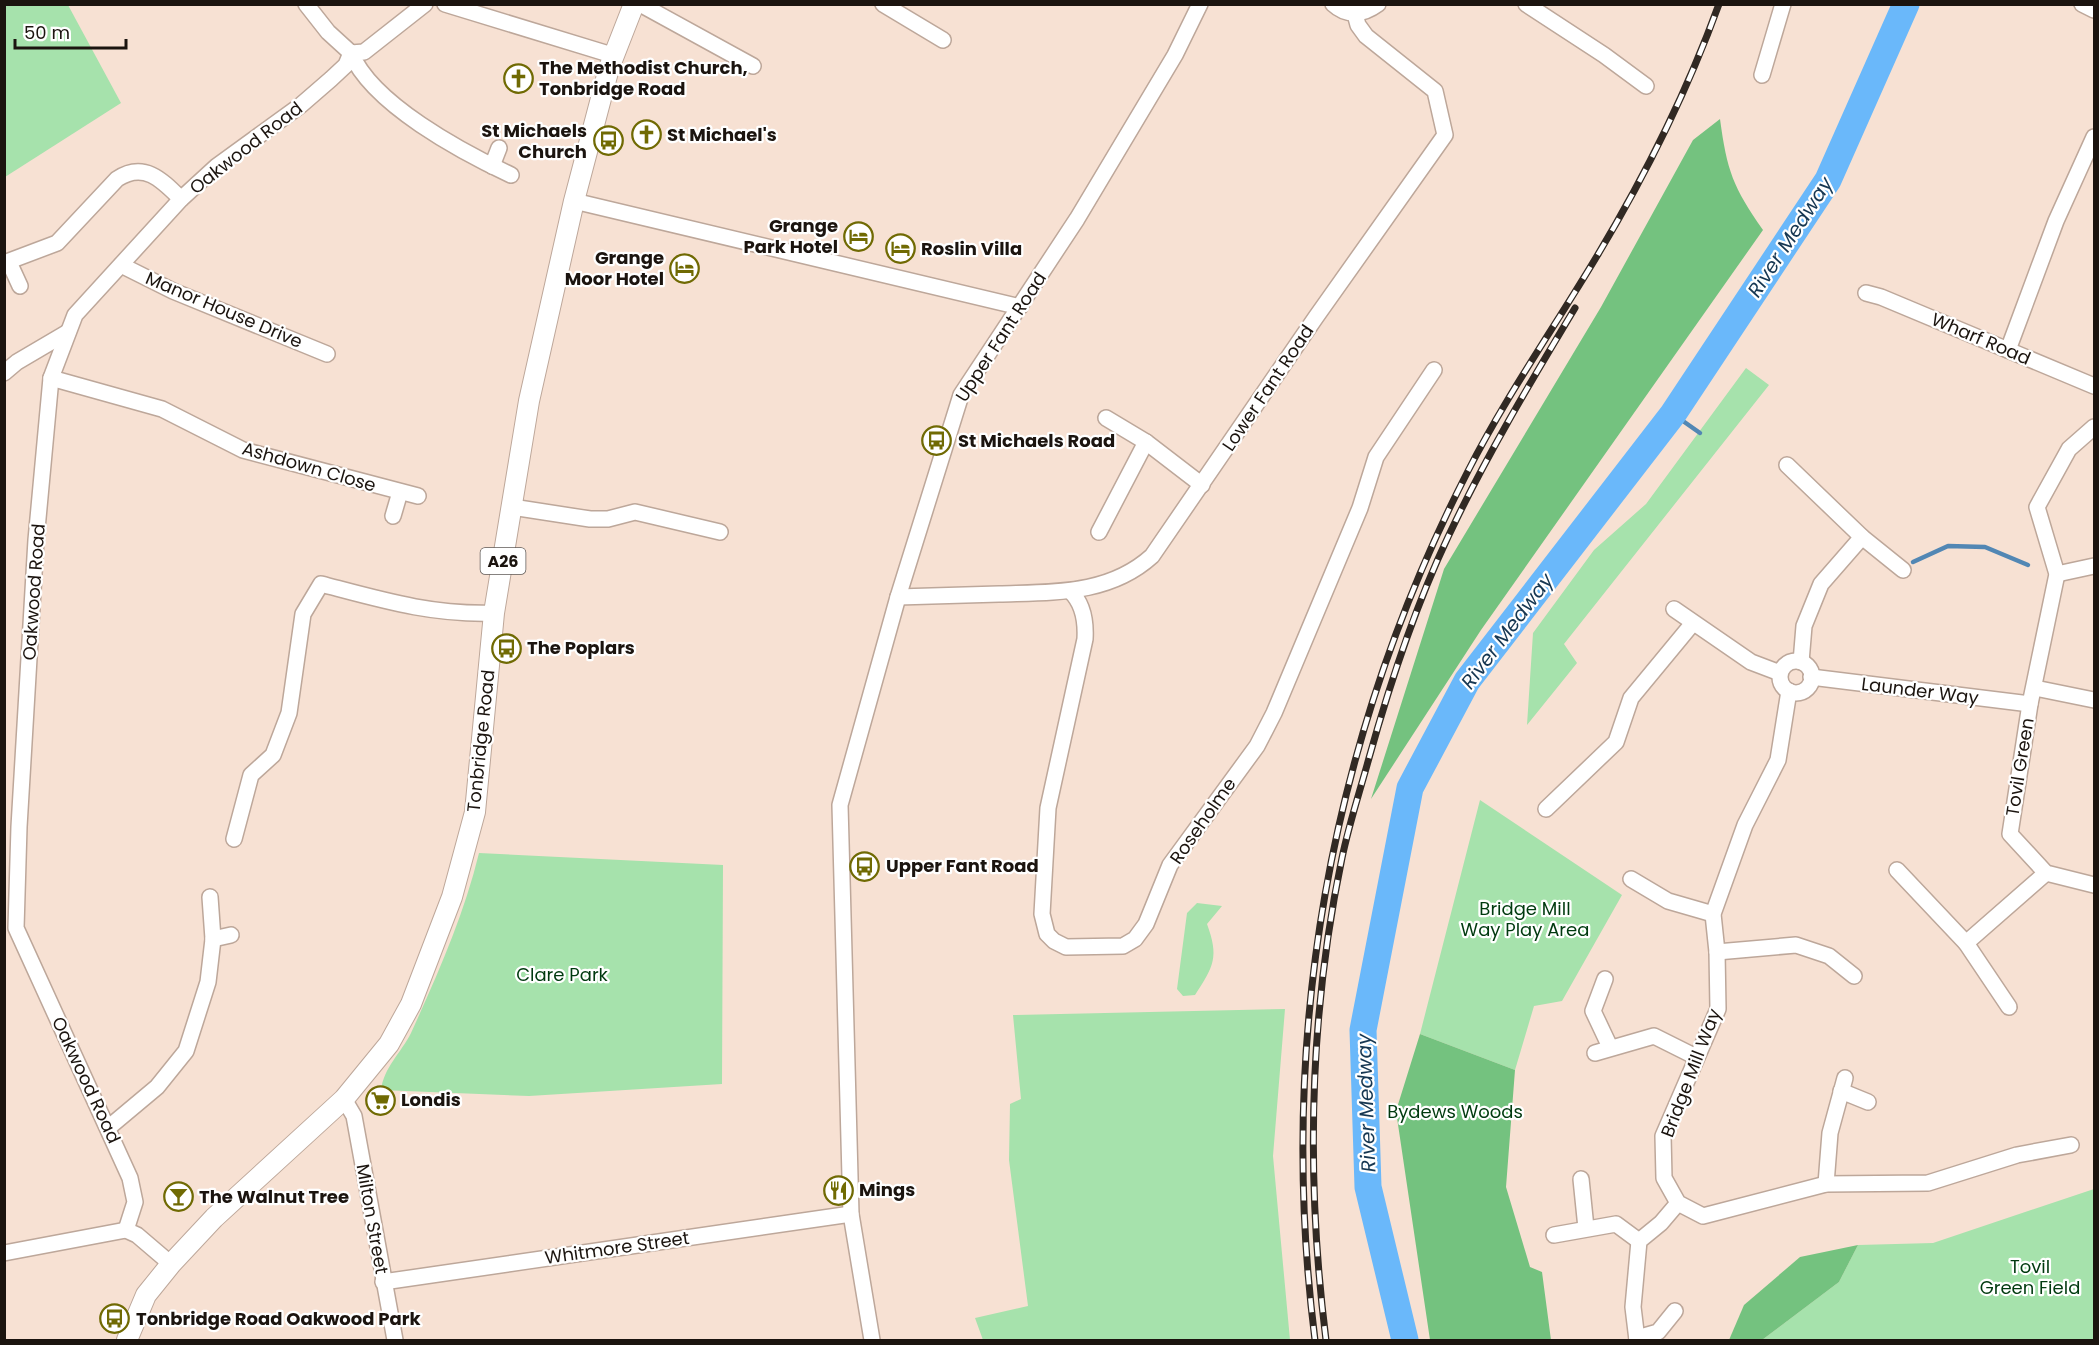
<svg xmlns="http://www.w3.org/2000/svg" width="2099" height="1345" viewBox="0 0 2099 1345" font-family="Poppins,sans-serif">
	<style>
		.green { fill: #a6e2ac }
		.forest { fill: #74c27f }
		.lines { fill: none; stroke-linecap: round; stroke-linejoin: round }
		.stream { stroke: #5287b4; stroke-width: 4.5 }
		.river { stroke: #6ab8fa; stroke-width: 27 }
		.minor-casing { stroke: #bda79a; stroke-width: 18 }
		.major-casing { stroke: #bda79a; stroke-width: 22 }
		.minor { stroke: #fff; stroke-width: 15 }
		.major { stroke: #fff; stroke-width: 20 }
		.rail-casing { stroke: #312923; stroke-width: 7 }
		.rail { stroke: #fff; stroke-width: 4.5; stroke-dasharray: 14; stroke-linecap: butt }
		.labels { text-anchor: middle; stroke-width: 4.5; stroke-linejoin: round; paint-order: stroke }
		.shield { fill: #fff; stroke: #5f5a57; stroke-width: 1.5 }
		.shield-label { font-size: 16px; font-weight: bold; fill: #1b140f }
		.poi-label { font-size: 18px; font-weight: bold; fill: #1b140f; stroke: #fff; text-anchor: start }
		.street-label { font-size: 18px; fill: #1b140f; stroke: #fff }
		.park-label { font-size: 18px; fill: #003a0f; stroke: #fff }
		.water-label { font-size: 20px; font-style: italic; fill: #163752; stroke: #fff }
	</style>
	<rect width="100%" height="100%" fill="#f7e1d3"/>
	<g class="green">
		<polygon points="5,4 68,5 121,103 5,177"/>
		<polygon points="1746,368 1769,385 1564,644 1577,663 1527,725 1533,633 1594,550 1646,504"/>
		<polygon points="1480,800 1622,895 1562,1001 1534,1006 1515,1070 1420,1034"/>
		<path d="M479,853l244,12 -1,219 -193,12 -148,-6c3,-23 20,-37 30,-57 26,-57 53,-118 68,-180z"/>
		<path d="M1197,903l25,3 -15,18c12,33 7,42 -12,71l-12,1 -6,-7 10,-76z"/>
		<polygon points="1285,1009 1273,1156 1290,1340 983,1340 975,1318 1028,1306 1009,1160 1010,1104 1021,1099 1013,1015"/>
		<polygon points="2094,1189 2094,1340 1762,1340 1839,1282 1858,1245 1933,1243"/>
	</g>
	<g class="forest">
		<path d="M1720,119c7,52 13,68 43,111l-282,400 -110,169 73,-230 157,-262 92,-167z"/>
		<polygon points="1420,1034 1515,1070 1506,1187 1530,1267 1542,1272 1551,1340 1430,1340 1396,1111"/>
		<polygon points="1858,1245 1839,1282 1762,1340 1729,1340 1744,1305 1800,1257"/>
	</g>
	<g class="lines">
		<g class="stream">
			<polyline points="1673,414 1700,433"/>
			<polyline points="1913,562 1948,546 1985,547 2028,565"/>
		</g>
		<polyline class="river" points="1405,1340 1368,1187 1363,1030 1410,788 1467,681 1673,414 1828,180 1906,4"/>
		<defs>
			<g id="minor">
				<polyline points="306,4 328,32 351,53 364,52 425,4"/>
				<polyline points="445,4 612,55"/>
				<polyline points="640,4 753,66"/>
				<polyline points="883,4 943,40"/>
				<path d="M1333,4c14,13 30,11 45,0"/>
				<polyline points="1526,4 1604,55 1646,86"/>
				<polyline points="2082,4 2094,10"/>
				<path d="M351,53c21,51 111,99 160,122"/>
				<polyline points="1762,75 1783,4"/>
				<polyline points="492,166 499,148"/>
				<polyline points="574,201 1020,307"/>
				<polyline points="9,262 20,286"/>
				<path d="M4,263l53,-20 60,-64c27,-18 45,1 64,20"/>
				<polyline points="121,265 173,291 327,354"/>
				<polyline points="1866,293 1881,297 2094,386"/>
				<polyline points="2008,350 2056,221 2094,137"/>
				<polyline points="4,373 17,362 68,332"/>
				<polyline points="51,378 162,409 243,450 418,496"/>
				<polyline points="1106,418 1146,442 1202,485"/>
				<polyline points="2094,427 2069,449 2037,507 2057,574 2030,704 2010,834 2046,873 2094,885"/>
				<polyline points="1787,465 1862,537 1903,570"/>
				<polyline points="512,507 590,519 608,519 635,512 720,532"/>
				<polyline points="393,516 400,492"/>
				<polyline points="1099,532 1146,442"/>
				<polyline points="2057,574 2094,566"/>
				<path d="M1070,591c13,12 16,30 15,48l-37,169 -6,106 5,20 7,7 12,6 57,-1 12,-7 11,-15 24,-59 87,-119 17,-33 86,-205 16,-51 58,-87"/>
				<path d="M898,597c34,-1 68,-2 101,-3 54,-2 110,1 153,-38l164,-239 129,-182 -10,-44 -69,-55 -8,-11 -3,-11"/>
				<polyline points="1674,609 1751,662 1780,673"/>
				<circle cx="1796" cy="677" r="16"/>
				<polyline points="1801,662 1804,626 1821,584 1862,537"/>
				<polyline points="1811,677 2030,704"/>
				<polyline points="2035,688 2094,700"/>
				<polyline points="1789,691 1778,760 1745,825 1713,914 1717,952 1718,1009 1663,1136 1664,1178 1678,1203 1703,1216 1826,1184 1928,1183 2017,1155 2071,1145"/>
				<polyline points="1546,809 1616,742 1631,698 1693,623"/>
				<path d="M234,839l17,-64 22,-20 16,-42 14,-99 18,-30c61,16 110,31 173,29"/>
				<polyline points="1897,870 1966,943 2009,1007"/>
				<polyline points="1631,879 1668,901 1713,914"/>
				<polyline points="213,939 231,935"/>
				<polyline points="1966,943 2046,873"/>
				<polyline points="1717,952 1796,945 1829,956 1854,976"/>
				<polyline points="1605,979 1593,1011 1610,1047"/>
				<polyline points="1595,1053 1654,1036 1696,1057"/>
				<polyline points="1841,1091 1868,1102"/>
				<polyline points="344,1099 354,1116 395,1340"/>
				<polyline points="108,1128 157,1087 186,1051 208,982 213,939 210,897"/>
				<polyline points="1581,1179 1586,1228"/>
				<polyline points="1826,1184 1830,1133 1845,1078"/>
				<polyline points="126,1230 135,1202 130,1178 16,928 19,827 36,540 51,378 75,315 181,199 217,166 301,105 331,79 346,65 351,53"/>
				<polyline points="1554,1235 1616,1224 1639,1241"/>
				<polyline points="4,1253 126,1230 137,1235 171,1264"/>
				<polyline points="383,1282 851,1214"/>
				<polyline points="1637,1338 1658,1332 1675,1311"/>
				<polyline points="872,1340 851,1214 840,805 898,597 961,395 1077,219 1175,55 1200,4"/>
				<polyline points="1637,1340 1633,1307 1639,1241 1661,1223 1678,1203"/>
			</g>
			<polyline id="major" points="127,1340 146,1295 171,1264 214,1218 344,1099 389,1044 411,1004 452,897 475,812 494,613 529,401 574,201 609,68 634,4"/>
		</defs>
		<use href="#minor" class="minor-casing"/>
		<use href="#major" class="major-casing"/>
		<use href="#minor" class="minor"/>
		<use href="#major" class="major"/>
		<defs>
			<g id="rail">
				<path d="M1315,1340c-38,-301 14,-598 153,-869 38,-75 86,-143 129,-215 48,-80 90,-164 122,-252"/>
				<path d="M1326,1340c-20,-160 -17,-324 16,-482 7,-34 18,-67 27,-100 21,-75 46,-151 79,-221 37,-79 82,-154 127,-229"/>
			</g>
		</defs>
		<use href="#rail" class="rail-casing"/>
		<use href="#rail" class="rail"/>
	</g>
	<defs>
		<symbol id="church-ring" viewBox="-11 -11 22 22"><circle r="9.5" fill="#fff" stroke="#706a03" stroke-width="1.5"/><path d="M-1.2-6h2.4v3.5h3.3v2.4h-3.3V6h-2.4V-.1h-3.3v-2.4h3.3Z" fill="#706a03"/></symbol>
		<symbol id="bus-ring" viewBox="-11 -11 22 22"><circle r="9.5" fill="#fff" stroke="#706a03" stroke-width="1.5"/><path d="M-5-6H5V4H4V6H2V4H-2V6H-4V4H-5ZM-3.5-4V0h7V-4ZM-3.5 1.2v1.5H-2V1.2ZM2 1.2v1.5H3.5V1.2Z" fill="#706a03"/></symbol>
		<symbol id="hotel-ring" viewBox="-11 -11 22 22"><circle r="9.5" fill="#fff" stroke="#706a03" stroke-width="1.5"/><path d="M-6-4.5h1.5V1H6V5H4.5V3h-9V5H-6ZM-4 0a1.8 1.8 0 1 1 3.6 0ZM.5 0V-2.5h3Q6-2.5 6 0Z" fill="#706a03"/></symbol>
		<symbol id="supermarket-ring" viewBox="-11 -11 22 22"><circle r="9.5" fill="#fff" stroke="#706a03" stroke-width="1.5"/><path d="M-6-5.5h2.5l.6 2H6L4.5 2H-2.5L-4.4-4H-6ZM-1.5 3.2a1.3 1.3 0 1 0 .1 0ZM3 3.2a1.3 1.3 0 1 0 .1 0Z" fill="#706a03"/></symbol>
		<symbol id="restaurant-ring" viewBox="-11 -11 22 22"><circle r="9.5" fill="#fff" stroke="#706a03" stroke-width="1.5"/><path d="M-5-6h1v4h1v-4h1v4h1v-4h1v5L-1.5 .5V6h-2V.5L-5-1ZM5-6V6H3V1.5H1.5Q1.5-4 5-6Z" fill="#706a03"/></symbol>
		<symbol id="bar-ring" viewBox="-11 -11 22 22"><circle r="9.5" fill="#fff" stroke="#706a03" stroke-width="1.5"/><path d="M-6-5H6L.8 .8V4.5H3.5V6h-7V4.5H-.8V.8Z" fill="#706a03"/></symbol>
	</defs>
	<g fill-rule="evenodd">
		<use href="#church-ring" x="502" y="62" width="33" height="33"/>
		<use href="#church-ring" x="630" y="118" width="33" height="33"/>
		<use href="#bus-ring" x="592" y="124" width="33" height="33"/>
		<use href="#hotel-ring" x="842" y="220" width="33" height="33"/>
		<use href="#hotel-ring" x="884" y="232" width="33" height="33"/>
		<use href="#hotel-ring" x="668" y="252" width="33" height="33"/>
		<use href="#bus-ring" x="920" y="424" width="33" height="33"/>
		<use href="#bus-ring" x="490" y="632" width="33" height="33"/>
		<use href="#bus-ring" x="848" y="850" width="33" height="33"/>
		<use href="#supermarket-ring" x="364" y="1084" width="33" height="33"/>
		<use href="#restaurant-ring" x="822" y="1174" width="33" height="33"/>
		<use href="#bar-ring" x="162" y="1180" width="33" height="33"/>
		<use href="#bus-ring" x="98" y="1302" width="33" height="33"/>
	</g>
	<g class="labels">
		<rect class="shield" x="480.5" y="548" width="45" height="26" rx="4.5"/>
		<g class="shield-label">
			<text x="503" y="567">A26</text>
		</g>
		<g class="poi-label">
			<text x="539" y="74">The Methodist Church,<tspan x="539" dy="21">Tonbridge Road</tspan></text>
			<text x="587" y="137" text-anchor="end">St Michaels<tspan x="587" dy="21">Church</tspan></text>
			<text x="667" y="141">St Michael's</text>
			<text x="838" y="232" text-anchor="end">Grange<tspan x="838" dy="21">Park Hotel</tspan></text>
			<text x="921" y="255">Roslin Villa</text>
			<text x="664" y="264" text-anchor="end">Grange<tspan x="664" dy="21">Moor Hotel</tspan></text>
			<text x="958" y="447">St Michaels Road</text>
			<text x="527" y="654">The Poplars</text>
			<text x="886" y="872">Upper Fant Road</text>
			<text x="401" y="1106">Londis</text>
			<text x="859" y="1196">Mings</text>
			<text x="199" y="1203">The Walnut Tree</text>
			<text x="136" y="1325">Tonbridge Road Oakwood Park</text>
		</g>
		<g class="street-label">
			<text transform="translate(246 148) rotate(-38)" y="6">Oakwood Road</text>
			<text transform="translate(224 310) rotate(23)" y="6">Manor House Drive</text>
			<text transform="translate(1001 337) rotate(-57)" y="6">Upper Fant Road</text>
			<text transform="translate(1981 339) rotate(23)" y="6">Wharf Road</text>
			<text transform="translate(1268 388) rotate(-56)" y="6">Lower Fant Road</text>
			<text transform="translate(309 467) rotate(16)" y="6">Ashdown Close</text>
			<text transform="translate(34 592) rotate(-86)" y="6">Oakwood Road</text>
			<text transform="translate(1920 691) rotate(7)" y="6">Launder Way</text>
			<text transform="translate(481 741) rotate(-84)" y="6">Tonbridge Road</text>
			<text transform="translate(2020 767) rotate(-81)" y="6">Tovil Green</text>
			<text transform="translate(1203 821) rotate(-55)" y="6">Roseholme</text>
			<text transform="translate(1691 1073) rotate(-69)" y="6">Bridge Mill Way</text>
			<text transform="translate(86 1080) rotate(65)" y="6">Oakwood Road</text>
			<text transform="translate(372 1219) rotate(80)" y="6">Milton Street</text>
			<text transform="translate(617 1248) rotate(-8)" y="6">Whitmore Street</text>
		</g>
		<g class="park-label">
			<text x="1525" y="915">Bridge Mill<tspan x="1525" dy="21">Way Play Area</tspan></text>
			<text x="562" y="981">Clare Park</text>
			<text x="1455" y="1118">Bydews Woods</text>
			<text x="2030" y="1273">Tovil<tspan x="2030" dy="21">Green Field</tspan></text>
		</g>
		<g class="water-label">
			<text transform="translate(1790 237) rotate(-57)" y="7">River Medway</text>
			<text transform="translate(1507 631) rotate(-53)" y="7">River Medway</text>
			<text transform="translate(1366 1103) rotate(-92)" y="7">River Medway</text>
		</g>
	</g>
	<rect width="2099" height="1345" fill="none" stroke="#1b140f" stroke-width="12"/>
	<path d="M15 39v9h111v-9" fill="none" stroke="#1b140f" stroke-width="3"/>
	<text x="24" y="39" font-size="18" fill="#1b140f" stroke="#ffffff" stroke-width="4.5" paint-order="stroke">50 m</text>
</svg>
